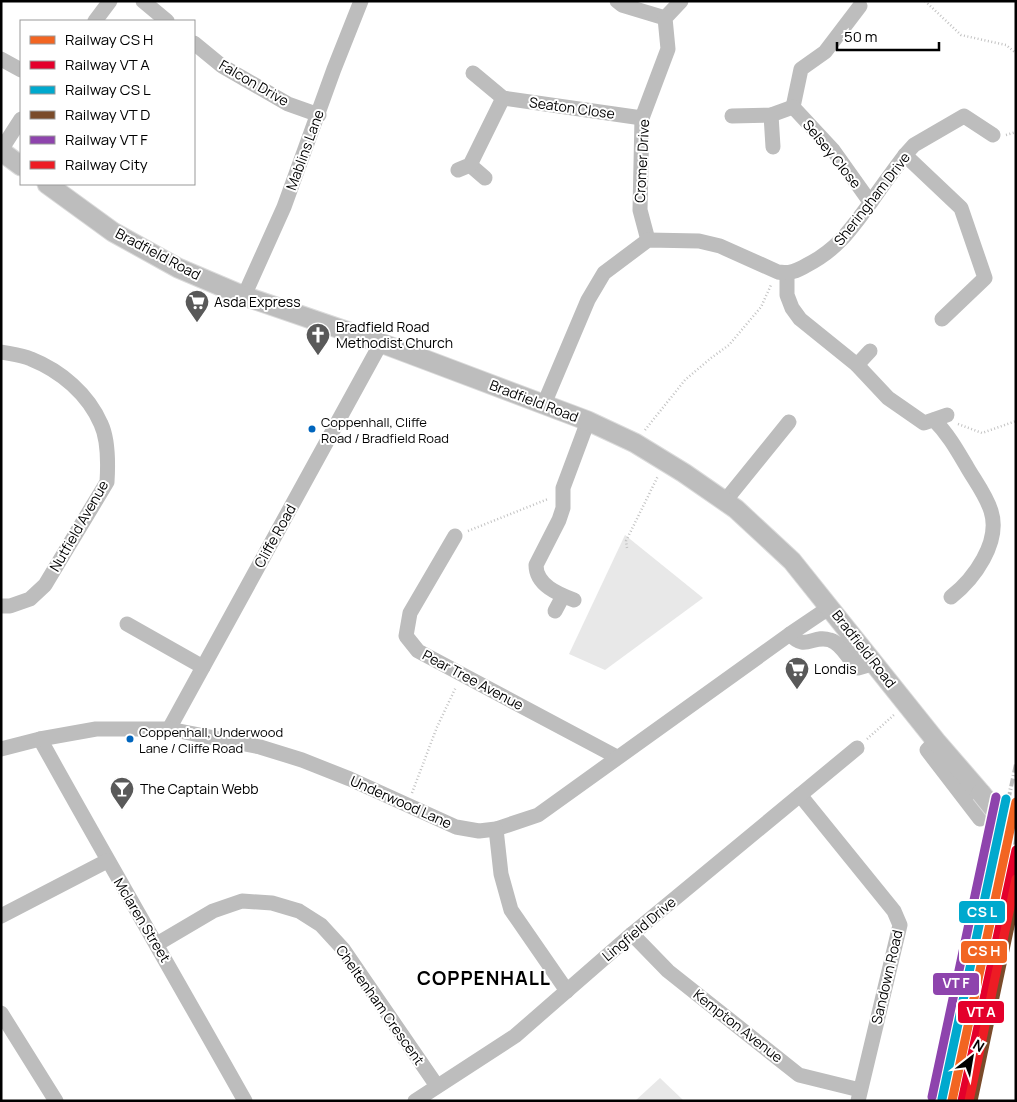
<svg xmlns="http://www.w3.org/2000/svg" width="1017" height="1102" viewBox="0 0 1017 1102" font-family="Manrope,sans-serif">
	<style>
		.green { fill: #e8e8e8 }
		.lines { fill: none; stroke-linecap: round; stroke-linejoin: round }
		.major-casing { stroke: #dbdbdb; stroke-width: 21 }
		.path { stroke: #c2c2c2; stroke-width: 2.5; stroke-dasharray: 1 2.5; stroke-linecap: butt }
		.minor { stroke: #bdbdbd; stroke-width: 15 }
		.major { stroke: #bdbdbd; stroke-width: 19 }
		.rail { stroke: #bdbdbd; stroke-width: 4; stroke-dasharray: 8 2.5 1 2.5; stroke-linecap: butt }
		.major-bridge-casing { stroke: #dbdbdb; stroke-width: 21; stroke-linecap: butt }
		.major-bridge { stroke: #bdbdbd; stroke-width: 19 }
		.rail-1-casing { stroke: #fff; stroke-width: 12 }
		.rail-2-casing { stroke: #fff; stroke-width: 12 }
		.rail-3-casing { stroke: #fff; stroke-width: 12 }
		.rail-4-casing { stroke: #fff; stroke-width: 12 }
		.rail-5-casing { stroke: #fff; stroke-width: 12 }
		.rail-6-casing { stroke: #fff; stroke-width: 12 }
		.rail-1 { stroke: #f26522; stroke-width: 9 }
		.rail-2 { stroke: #e4002b; stroke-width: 9 }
		.rail-3 { stroke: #00a9ce; stroke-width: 9 }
		.rail-4 { stroke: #7a4b2a; stroke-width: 9 }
		.rail-5 { stroke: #8e44ad; stroke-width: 9 }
		.rail-6 { stroke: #ed1c24; stroke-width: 9 }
		.bus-dot { fill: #0065bd; stroke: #fff; stroke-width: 2 }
		.labels { text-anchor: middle; stroke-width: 4; stroke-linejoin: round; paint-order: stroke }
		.bus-label { font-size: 13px; fill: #000; stroke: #fff; text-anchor: start }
		.street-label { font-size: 14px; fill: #000; stroke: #fff }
		.poi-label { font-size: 14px; fill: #000; stroke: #fff; text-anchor: start }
		.district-label { font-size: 19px; font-weight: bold; letter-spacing: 1px; fill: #000; stroke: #fff }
		.line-badge { stroke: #fff; stroke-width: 2 }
		.badge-label { font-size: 14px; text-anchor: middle; font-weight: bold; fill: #fff }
	</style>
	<rect width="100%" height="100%" fill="#fff"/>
	<g class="green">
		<polygon points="625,535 703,598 605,670 569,654"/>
		<polygon points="660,1078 684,1101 635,1101"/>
	</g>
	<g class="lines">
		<defs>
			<g id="major">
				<polyline points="1,151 21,166"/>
				<polyline points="47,184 113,232 178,268 244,296 381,343 588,421 635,443 684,473 736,509 792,561 936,741 981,793"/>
			</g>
		</defs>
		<use href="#major" class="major-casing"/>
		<g class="path">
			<polyline points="925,1 961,35 1006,45 1016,53"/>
			<polyline points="1006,135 1016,132"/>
			<polyline points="958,424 982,433 1016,421"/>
			<polyline points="645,430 685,380 711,358 729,345 761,307 771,285"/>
			<polyline points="468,531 548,499"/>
			<polyline points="627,548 626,541 658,476"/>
			<polyline points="867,739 895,714"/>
			<polyline points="412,793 437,727 456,687"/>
		</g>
		<g class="minor">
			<polyline points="143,1 167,21"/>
			<polyline points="617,1 622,5 665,18"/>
			<polyline points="860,6 825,52 801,69 793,107 833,150 870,202"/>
			<polyline points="95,21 110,1"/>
			<polyline points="194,43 222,66 288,104 319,115"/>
			<polyline points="1,59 21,70"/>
			<polyline points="473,73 503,98 642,118"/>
			<polyline points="771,115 773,147"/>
			<polyline points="732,116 771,115 793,107"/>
			<polyline points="1,150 21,119"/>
			<polyline points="905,155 961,208 985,278 942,319"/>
			<polyline points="470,165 485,178"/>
			<polyline points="458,170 470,165 503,98"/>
			<polyline points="648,240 640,210 642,118 668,49 665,18 681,1"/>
			<polyline points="787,273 787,295 792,308 800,319 857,365 888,398 924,423 947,415"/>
			<polyline points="244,296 284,207 334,69 361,1"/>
			<path d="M1,352c10,2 21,3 30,7 30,12 57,35 70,65 7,15 7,42 6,58l-62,103 -15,14 -20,7h-9"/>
			<polyline points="857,365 870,351"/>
			<path d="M544,404l44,-104 16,-27 44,-33 51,1 21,5 58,26c11,2 19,-1 29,-7 31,-16 44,-36 64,-63 11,-16 22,-31 34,-47l9,-10 50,-29 29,19"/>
			<path d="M934,420c14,14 23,30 33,47 8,14 19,28 24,44 10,31 -17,68 -40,86"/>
			<polyline points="725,501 789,422"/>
			<polyline points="455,536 410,613 406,636 418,651 617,757"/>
			<path d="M574,600c-16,-6 -38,-15 -38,-35l23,-45 4,-12v-20l25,-67"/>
			<polyline points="555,611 563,596"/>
			<polyline points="127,624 203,667"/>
			<path d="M790,634c15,18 23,0 40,6 13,4 18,20 28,28l7,-2 7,-6"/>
			<polyline points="169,729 381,343"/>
			<path d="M40,739c67,121 137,241 205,362"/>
			<polyline points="936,741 927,750 980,819"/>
			<polyline points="1,749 40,739 96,729 169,729 260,747 302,760 350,779 456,827 479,831 496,829 538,815 790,634 830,607"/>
			<polyline points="800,795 894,911 900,925 858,1101"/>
			<polyline points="496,829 501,874 511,910 567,991"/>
			<polyline points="1,916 107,861"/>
			<polyline points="632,934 668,971 799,1075 860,1090"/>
			<polyline points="157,944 213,911 242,901 272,903 299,911 321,925 343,949 437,1086"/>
			<polyline points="1,1013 56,1101"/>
			<polyline points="415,1101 515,1036 632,934 857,748"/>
		</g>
		<use href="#major" class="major"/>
		<polyline class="rail" points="943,1101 1016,764"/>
		<defs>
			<polyline id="major-bridge" points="981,793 1016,837"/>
		</defs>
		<use href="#major-bridge" class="major-bridge-casing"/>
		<use href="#major-bridge" class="major-bridge"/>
		<defs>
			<polyline id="rail-1" points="952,1101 1016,802"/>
			<polyline id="rail-2" points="962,1101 1016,850"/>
			<polyline id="rail-3" points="942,1099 1006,799"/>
			<polyline id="rail-4" points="973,1101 1016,898"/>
			<polyline id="rail-5" points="932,1097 996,797"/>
			<polyline id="rail-6" points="969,1101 1016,879"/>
		</defs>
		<use href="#rail-1" class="rail-1-casing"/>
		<use href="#rail-2" class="rail-2-casing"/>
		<use href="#rail-3" class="rail-3-casing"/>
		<use href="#rail-4" class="rail-4-casing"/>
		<use href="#rail-5" class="rail-5-casing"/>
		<use href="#rail-6" class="rail-6-casing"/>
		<use href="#rail-1" class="rail-1"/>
		<use href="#rail-2" class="rail-2"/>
		<use href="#rail-3" class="rail-3"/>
		<use href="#rail-4" class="rail-4"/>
		<use href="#rail-5" class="rail-5"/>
		<use href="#rail-6" class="rail-6"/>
	</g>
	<defs>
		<symbol id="supermarket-pin" viewBox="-11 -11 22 30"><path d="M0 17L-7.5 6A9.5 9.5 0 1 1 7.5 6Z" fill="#595959" stroke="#fff"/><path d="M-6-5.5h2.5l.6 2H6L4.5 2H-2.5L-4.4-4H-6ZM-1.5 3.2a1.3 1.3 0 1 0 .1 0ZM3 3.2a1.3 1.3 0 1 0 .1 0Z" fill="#fff"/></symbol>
		<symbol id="church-pin" viewBox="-11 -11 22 30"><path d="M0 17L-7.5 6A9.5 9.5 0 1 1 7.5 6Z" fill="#595959" stroke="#fff"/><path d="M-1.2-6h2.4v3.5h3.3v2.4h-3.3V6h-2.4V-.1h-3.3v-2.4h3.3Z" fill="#fff"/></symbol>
		<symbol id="bar-pin" viewBox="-11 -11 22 30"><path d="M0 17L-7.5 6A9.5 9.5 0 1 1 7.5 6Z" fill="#595959" stroke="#fff"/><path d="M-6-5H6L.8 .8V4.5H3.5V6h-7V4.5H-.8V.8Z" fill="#fff"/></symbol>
	</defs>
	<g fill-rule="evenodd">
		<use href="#supermarket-pin" x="183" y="288" width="28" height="38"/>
		<use href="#church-pin" x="304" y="321" width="28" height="38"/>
		<use href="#supermarket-pin" x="783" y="655" width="28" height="38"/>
		<use href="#bar-pin" x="108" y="775" width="28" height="38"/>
	</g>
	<g class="bus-dot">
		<circle cx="312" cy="429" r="4.5"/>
		<circle cx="130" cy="739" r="4.5"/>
	</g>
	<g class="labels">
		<g class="bus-label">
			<text x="321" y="427">Coppenhall, Cliffe<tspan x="321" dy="16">Road / Bradfield Road</tspan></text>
			<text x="139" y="737">Coppenhall, Underwood<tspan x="139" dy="16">Lane / Cliffe Road</tspan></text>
		</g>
		<g class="street-label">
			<text transform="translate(254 83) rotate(30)" y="5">Falcon Drive</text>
			<text transform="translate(572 108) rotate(8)" y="5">Seaton Close</text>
			<text transform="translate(305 150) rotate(-70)" y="5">Mablins Lane</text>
			<text transform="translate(832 154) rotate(51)" y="5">Selsey Close</text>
			<text transform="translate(642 161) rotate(-87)" y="5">Cromer Drive</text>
			<text transform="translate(872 199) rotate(-52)" y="5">Sheringham Drive</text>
			<text transform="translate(158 254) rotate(28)" y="5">Bradfield Road</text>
			<text transform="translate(534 401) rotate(21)" y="5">Bradfield Road</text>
			<text transform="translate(79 526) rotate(-60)" y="5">Nutfield Avenue</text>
			<text transform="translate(275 536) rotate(-61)" y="5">Cliffe Road</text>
			<text transform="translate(864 649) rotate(52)" y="5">Bradfield Road</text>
			<text transform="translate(473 680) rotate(28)" y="5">Pear Tree Avenue</text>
			<text transform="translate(401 802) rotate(24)" y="5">Underwood Lane</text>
			<text transform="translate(142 920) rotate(59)" y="5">Mclaren Street</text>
			<text transform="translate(639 929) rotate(-40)" y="5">Lingfield Drive</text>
			<text transform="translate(887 977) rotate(-77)" y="5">Sandown Road</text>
			<text transform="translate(380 1005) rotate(55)" y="5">Cheltenham Crescent</text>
			<text transform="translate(738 1026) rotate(38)" y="5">Kempton Avenue</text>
		</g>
		<g class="poi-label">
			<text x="214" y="307">Asda Express</text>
			<text x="336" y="332">Bradfield Road<tspan x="336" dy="16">Methodist Church</tspan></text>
			<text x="814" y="674">Londis</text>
			<text x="140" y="794">The Captain Webb</text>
		</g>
		<g class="district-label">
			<text x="484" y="985">COPPENHALL</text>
		</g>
	</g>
	<g class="line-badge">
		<rect x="958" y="900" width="48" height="24" rx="5" fill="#00a9ce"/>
		<rect x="960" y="940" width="48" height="24" rx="5" fill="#f26522"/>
		<rect x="932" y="972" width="48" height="24" rx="5" fill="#8e44ad"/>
		<rect x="957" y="1000" width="48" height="24" rx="5" fill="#e4002b"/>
	</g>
	<g class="badge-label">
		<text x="982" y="917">CS L</text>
		<text x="984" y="956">CS H</text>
		<text x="956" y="988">VT F</text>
		<text x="981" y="1017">VT A</text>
	</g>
	<rect width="1017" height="1102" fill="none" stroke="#000000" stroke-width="5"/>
	<rect x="20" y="20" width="175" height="165" fill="#ffffff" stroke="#999999"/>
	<rect x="30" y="36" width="25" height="8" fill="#f26522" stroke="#999999"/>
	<text x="65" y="45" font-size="15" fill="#000000">Railway CS H</text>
	<rect x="30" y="61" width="25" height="8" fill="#e4002b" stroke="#999999"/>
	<text x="65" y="70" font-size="15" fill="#000000">Railway VT A</text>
	<rect x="30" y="86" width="25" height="8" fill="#00a9ce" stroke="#999999"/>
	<text x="65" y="95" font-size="15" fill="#000000">Railway CS L</text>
	<rect x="30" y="111" width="25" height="8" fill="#7a4b2a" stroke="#999999"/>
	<text x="65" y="120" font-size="15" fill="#000000">Railway VT D</text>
	<rect x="30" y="136" width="25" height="8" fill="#8e44ad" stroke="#999999"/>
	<text x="65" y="145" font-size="15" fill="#000000">Railway VT F</text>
	<rect x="30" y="161" width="25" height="8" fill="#ed1c24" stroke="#999999"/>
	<text x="65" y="170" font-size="15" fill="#000000">Railway City</text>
	<g transform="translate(972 1057) rotate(31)" stroke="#ffffff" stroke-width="4" paint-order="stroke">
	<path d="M0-4L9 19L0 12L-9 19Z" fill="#000000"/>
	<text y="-8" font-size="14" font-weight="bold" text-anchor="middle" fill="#000000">N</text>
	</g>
	<path d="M837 42v8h102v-8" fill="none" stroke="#000000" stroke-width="2.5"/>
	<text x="844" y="42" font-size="15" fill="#000000" stroke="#ffffff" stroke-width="4" paint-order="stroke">50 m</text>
</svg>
